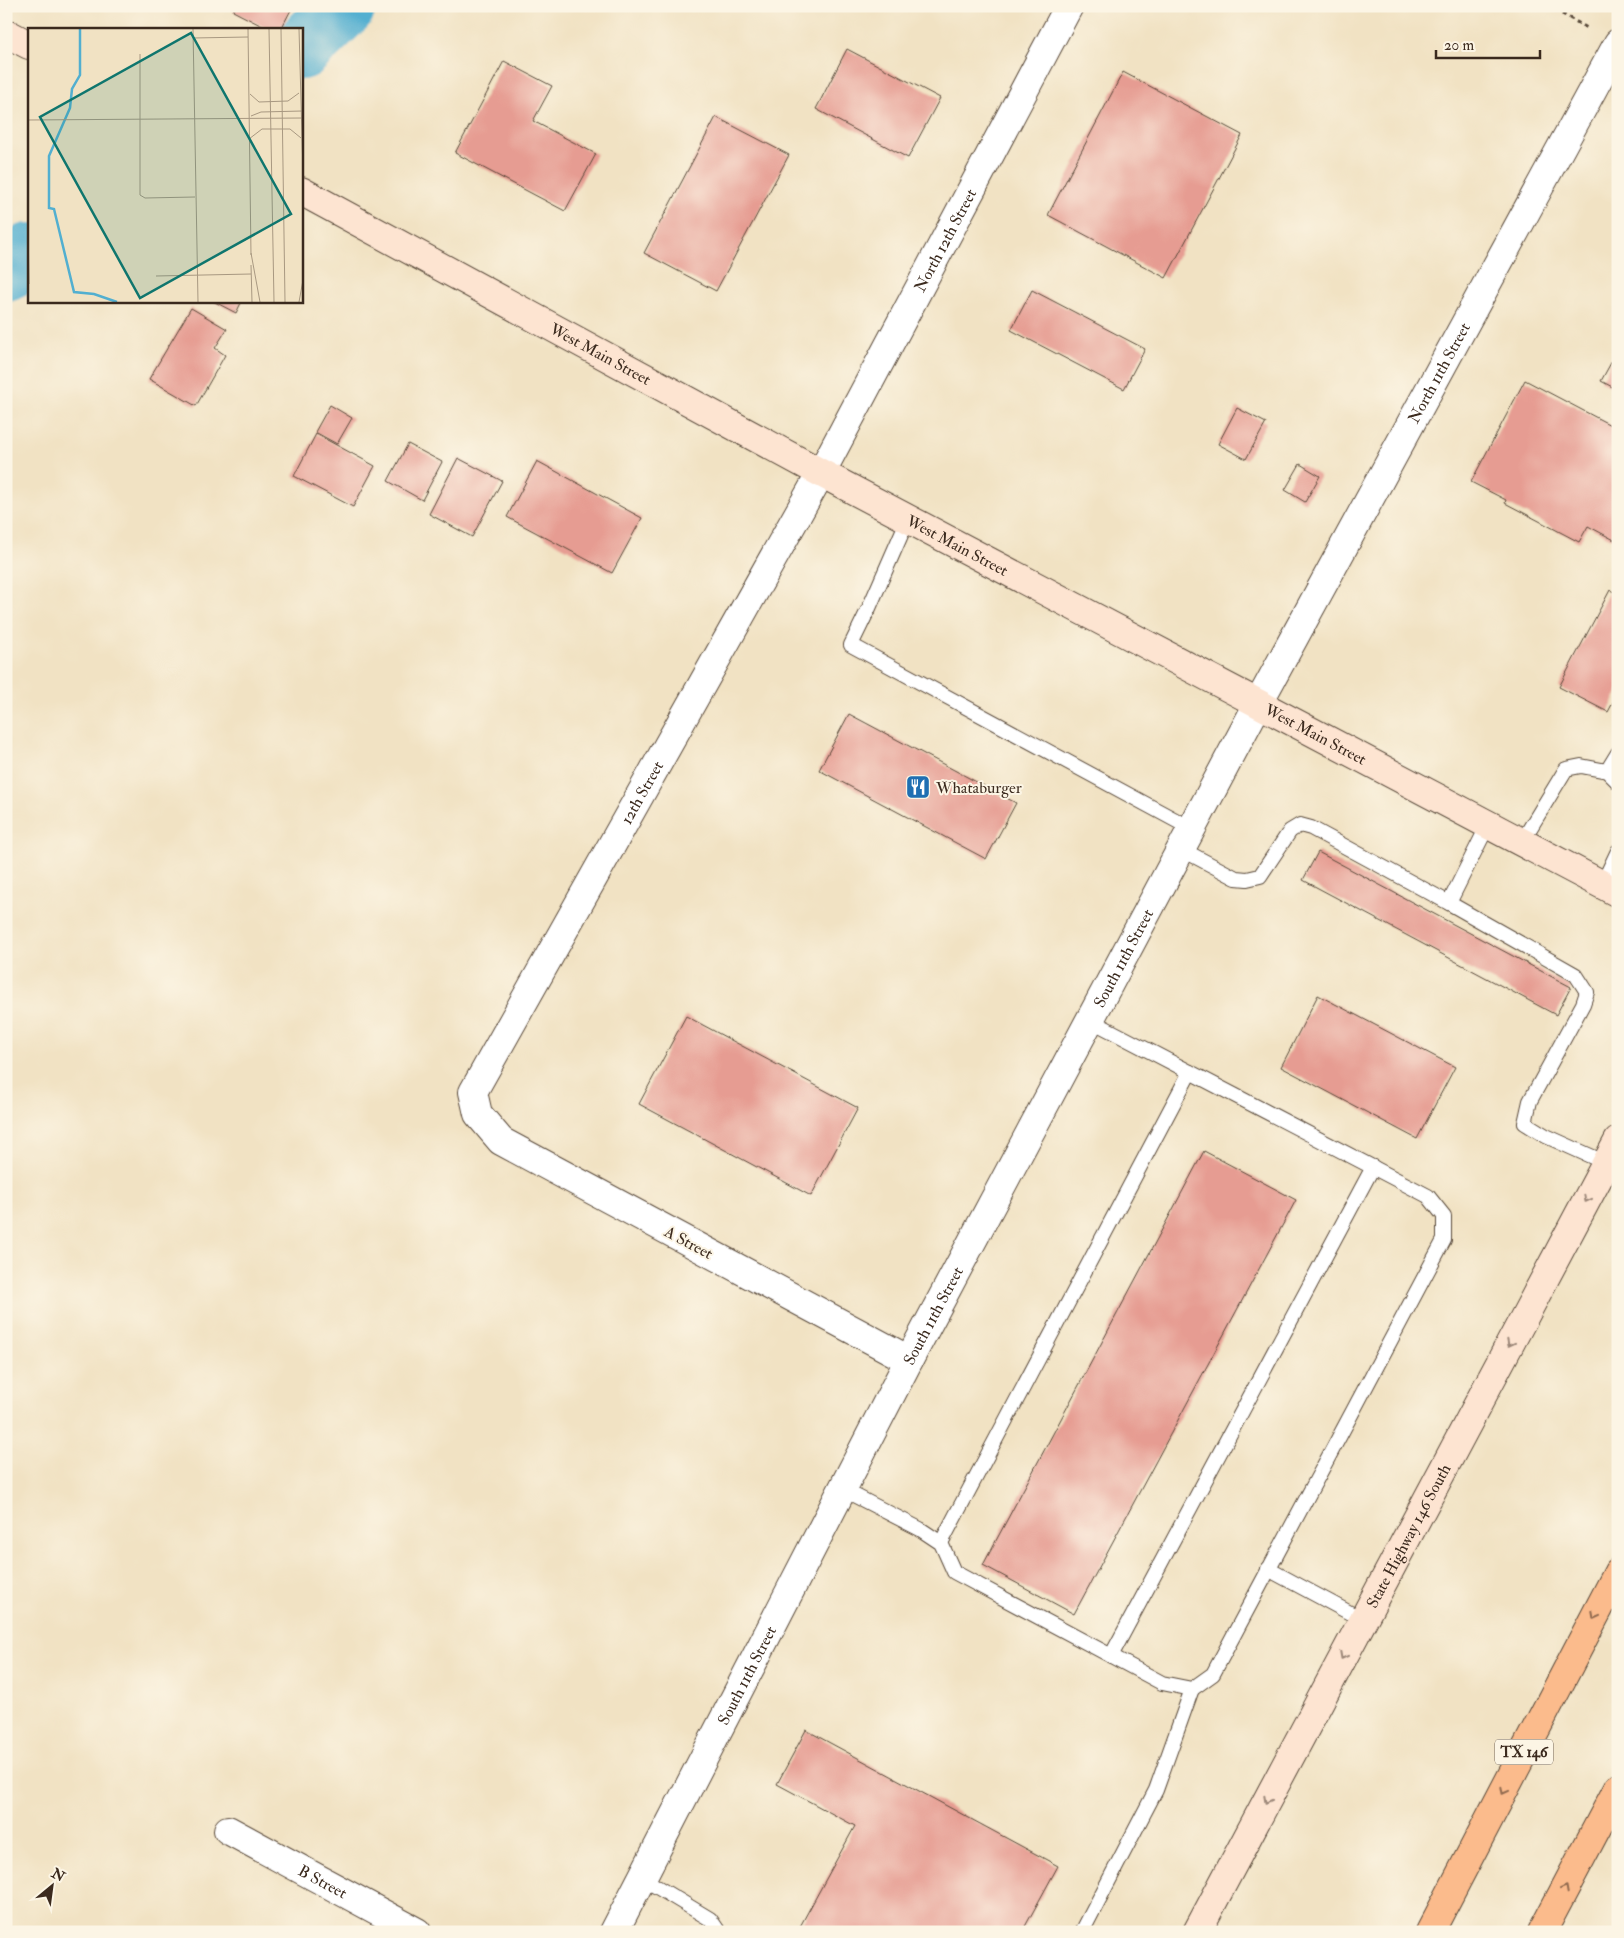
<svg xmlns="http://www.w3.org/2000/svg" width="1624" height="1938" viewBox="0 0 1624 1938" font-family="'IM FELL Double Pica',serif">
	<style>
		.lines { fill: none; stroke-linecap: round; stroke-linejoin: round }
		.river { stroke: #52afd0; stroke-width: 62 }
		.building { fill: #e69c92 }
		.service-casing { stroke: #564637; stroke-width: 16 }
		.minor-casing { stroke: #564637; stroke-width: 30 }
		.secondary-casing { stroke: #564637; stroke-width: 30 }
		.motorway-casing { stroke: #564637; stroke-width: 30 }
		.path { stroke: #564637; stroke-width: 3; stroke-dasharray: 4 4; stroke-linecap: butt }
		.service { stroke: #fff; stroke-width: 14 }
		.minor { stroke: #fff; stroke-width: 28 }
		.secondary { stroke: #fde4d1; stroke-width: 28 }
		.motorway { stroke: #fbbb8c; stroke-width: 28 }
		.oneway { stroke: #9c8778 }
		.oneway2 { stroke: #916b50 }
		.labels { text-anchor: middle; stroke-width: 4; stroke-linejoin: round; paint-order: stroke }
		.shield { fill: #fcf5e5; stroke: #75675a; stroke-width: 1 }
		.shield-label { font-size: 15px; font-weight: bold; fill: #3b2a1e }
		.street-label { font-size: 16px; fill: #3b2a1e; stroke: #fcf5e5 }
		.poi-label { font-size: 16px; fill: #3b2a1e; stroke: #fcf5e5; text-anchor: start }
		.inset-river { fill: none; stroke: #52afd0; stroke-width: 2.5 }
		.inset-road { fill: none; stroke: #a89881; stroke-width: 1 }
		.view { fill: #0f766e; fill-opacity: 0.15; stroke: #0f766e; stroke-width: 2.5 }
		.inset-edge { fill: none; stroke: #3b2a1e; stroke-width: 2.5 }
	</style>
	<rect width="100%" height="100%" fill="#fcf5e5"/>
	<filter id="ink" filterUnits="userSpaceOnUse"><feTurbulence type="fractalNoise" baseFrequency=".02" numOctaves="2"/><feDisplacementMap in="SourceGraphic" scale="10" xChannelSelector="R" yChannelSelector="G"/><feConvolveMatrix kernelMatrix="1 2 1 2 8 2 1 2 1" color-interpolation-filters="sRGB"/></filter>
	<filter id="wash" filterUnits="userSpaceOnUse"><feTurbulence type="fractalNoise" baseFrequency=".0096" numOctaves="4" result="noise"/><feDisplacementMap in="SourceGraphic" scale="20" xChannelSelector="R" yChannelSelector="G"/><feGaussianBlur stdDeviation="1.12" result="paint"/><feColorMatrix in="noise" values="0 0 0 0 0 0 0 0 0 0 0 0 0 0 0 0 0 1.4 0 .05"/><feComposite in="paint" operator="in"/></filter>
	<g filter="url(#wash)">
		<rect width="100%" height="100%" fill="#f1e2c3"/>
		<g class="lines">
			<g class="river">
				<polyline points="301,49 345,6"/>
				<polyline points="6,271 29,254"/>
			</g>
		</g>
		<g id="blocks">
			<g class="building">
				<polygon points="236,6 293,6 281,29 268,29 233,11"/>
				<polygon points="847,49 940,98 908,158 816,109"/>
				<polygon points="504,61 552,86 533,121 596,154 565,211 455,153"/>
				<polygon points="1123,72 1242,135 1166,278 1048,215"/>
				<polygon points="716,117 789,155 716,291 644,253"/>
				<polygon points="1032,290 1145,349 1124,389 1011,330"/>
				<polygon points="213,301 242,301 236,313"/>
				<polygon points="191,308 227,329 215,348 225,355 196,406 149,379"/>
				<polygon points="1618,350 1618,390 1601,381"/>
				<polygon points="1525,380 1618,429 1618,542 1588,526 1579,542 1505,503 1506,500 1471,482"/>
				<polygon points="330,405 352,418 337,444 315,432"/>
				<polygon points="1237,408 1266,423 1246,459 1218,444"/>
				<polygon points="316,434 375,466 353,507 294,476"/>
				<polygon points="408,444 442,462 422,500 388,481"/>
				<polygon points="458,458 502,481 472,537 429,514"/>
				<polygon points="537,461 642,518 612,573 507,517"/>
				<polygon points="1300,464 1320,476 1305,502 1285,490"/>
				<polygon points="1610,590 1618,594 1618,693 1608,712 1559,687"/>
				<polygon points="849,714 1016,803 986,859 819,770"/>
				<polygon points="1318,852 1571,987 1556,1015 1303,880"/>
				<polygon points="1318,995 1455,1067 1417,1139 1281,1067"/>
				<polygon points="686,1016 858,1108 811,1196 639,1104"/>
				<polygon points="1204,1151 1296,1200 1074,1614 983,1565"/>
				<polygon points="806,1730 1058,1866 1022,1932 797,1932 855,1826 777,1784"/>
			</g>
		</g>
	</g>
	<g filter="url(#ink)">
		<use href="#blocks" fill-opacity="0" stroke="#564637" stroke-width="1"/>
		<g class="lines">
			<defs>
				<g id="service">
					<polyline points="908,519 869,608 851,645 1192,829"/>
					<polyline points="1607,771 1618,753"/>
					<polyline points="1521,843 1566,769 1581,766 1607,771 1618,782"/>
					<polyline points="1181,849 1236,878 1247,879 1260,876 1290,831 1300,825 1311,828 1449,903 1488,825"/>
					<polyline points="1602,885 1618,851"/>
					<polyline points="1449,903 1576,975 1587,992 1583,1004 1530,1101 1525,1123 1546,1136 1606,1163"/>
					<polyline points="842,1489 920,1529 941,1543 954,1572 1162,1683 1192,1689 1213,1674 1444,1240 1444,1216 1428,1196 1090,1020"/>
					<polyline points="941,1543 1190,1072"/>
					<polyline points="1268,1569 1363,1620"/>
					<polyline points="1111,1656 1373,1167"/>
					<polyline points="642,1878 710,1919 719,1932"/>
					<polyline points="1082,1932 1156,1790 1192,1689"/>
				</g>
				<g id="minor">
					<path id="s1" d="M909,1360l-408,-219 -23,-27 -5,-22 348,-619 248,-467"/>
					<path id="s2" d="M228,1830l189,102"/>
					<path id="s3" d="M614,1932l295,-572 349,-656 360,-661"/>
				</g>
				<g id="secondary">
					<polyline points="6,33 29,45"/>
					<path id="s4" d="M301,191l520,282 797,420"/>
					<path id="s5" d="M1197,1932l421,-791"/>
				</g>
				<g id="motorway">
					<polyline points="1430,1932 1618,1572"/>
					<polyline points="1542,1932 1618,1788"/>
				</g>
			</defs>
			<use href="#service" class="service-casing"/>
			<use href="#minor" class="minor-casing"/>
			<use href="#secondary" class="secondary-casing"/>
			<use href="#motorway" class="motorway-casing"/>
			<polyline class="path" points="1548,6 1589,29"/>
			<use href="#service" class="service"/>
			<use href="#minor" class="minor"/>
			<use href="#secondary" class="secondary"/>
			<use href="#motorway" class="motorway"/>
		</g>
		<defs><path id="oneway-chevron" d="M-2-3.5L2.5 0L-2 3.5" fill="none" stroke-width="1.6" stroke-linecap="round" stroke-linejoin="round" transform="scale(1.25)"/></defs>
		<g class="oneway">
			<use href="#oneway-chevron" transform="translate(1587 1199) rotate(118)"/>
			<use href="#oneway-chevron" transform="translate(1510 1343) rotate(118)"/>
			<use href="#oneway-chevron" transform="translate(1343 1656) rotate(118)"/>
			<use href="#oneway-chevron" transform="translate(1267 1800) rotate(118)"/>
		</g>
		<g class="oneway2">
			<use href="#oneway-chevron" transform="translate(1595 1616) rotate(118)"/>
			<use href="#oneway-chevron" transform="translate(1504 1791) rotate(118)"/>
			<use href="#oneway-chevron" transform="translate(1565 1889) rotate(-62)"/>
		</g>
	</g>
	<defs>
		<symbol id="restaurant-square" viewBox="-11 -11 22 22"><rect x="-9" y="-9" width="18" height="18" rx="4" fill="#1f6fb2" stroke="#fcf5e5"/><path d="M-5-6h1v4h1v-4h1v4h1v-4h1v5L-1.5 .5V6h-2V.5L-5-1ZM5-6V6H3V1.5H1.5Q1.5-4 5-6Z" fill="#fff"/></symbol>
	</defs>
	<g fill-rule="evenodd">
		<use href="#restaurant-square" x="904" y="773" width="28" height="28"/>
	</g>
	<g class="labels">
		<rect class="shield" x="1495" y="1739.5" width="58" height="25" rx="4"/>
		<g class="shield-label">
			<text x="1524" y="1757">TX 146</text>
		</g>
		<g class="street-label">
			<text dy="6" stroke="none"><textPath href="#s1" startOffset="1495">North 12th Street</textPath></text>
			<text dy="6" stroke="none"><textPath href="#s4" startOffset="341">West Main Street</textPath></text>
			<text dy="6" stroke="none"><textPath href="#s3" startOffset="1764">North 11th Street</textPath></text>
			<text dy="6" stroke="none"><textPath href="#s4" startOffset="746">West Main Street</textPath></text>
			<text dy="6" stroke="none"><textPath href="#s4" startOffset="1151">West Main Street</textPath></text>
			<text dy="6" stroke="none"><textPath href="#s1" startOffset="865">12th Street</textPath></text>
			<text dy="6" stroke="none"><textPath href="#s3" startOffset="1099">South 11th Street</textPath></text>
			<text transform="translate(689 1242) rotate(28)" y="6">A Street</text>
			<text dy="6" stroke="none"><textPath href="#s3" startOffset="694">South 11th Street</textPath></text>
			<text dy="6" stroke="none"><textPath href="#s5" startOffset="449">State Highway 146 South</textPath></text>
			<text dy="6" stroke="none"><textPath href="#s3" startOffset="289">South 11th Street</textPath></text>
			<text dy="6" stroke="none"><textPath href="#s2" startOffset="108">B Street</textPath></text>
		</g>
		<g class="poi-label">
			<text x="936" y="793">Whataburger</text>
		</g>
	</g>
	<g transform="translate(28 28)">
		<rect width="275" height="275" fill="#f1e2c3"/>
		<path class="inset-river" d="M52,1v46l-8,14 -2,19 -21,48v52l5,1 20,83 20,2 23,8"/>
		<path class="inset-road" d="M165,1l5,273M220,1l3,226M241,1l5,273M253,1l4,273M271,1l4,144M165,10l55,-1M112,26v141l5,3 50,-1M222,66l9,8 29,-1 11,-8M223,88l10,-4 41,-1M0,92l275,-2M221,111l13,-10h28l11,9M0,193l1,63M223,225l9,49M223,237l1,37M128,248l95,-2M271,274l4,-22"/>
		<path class="view" d="M163,5l100,181 -151,84 -100,-181z"/>
		<rect width="275" height="275" class="inset-edge"/>
	</g>
	<rect width="1624" height="1938" fill="none" stroke="#fcf5e5" stroke-width="25"/>
	<g transform="translate(52 1886) rotate(29)" stroke="#fcf5e5" stroke-width="4" paint-order="stroke">
	<path d="M0-4L9 19L0 12L-9 19Z" fill="#3b2a1e"/>
	<text y="-8" font-size="14" font-weight="bold" text-anchor="middle" fill="#3b2a1e">N</text>
	</g>
	<path d="M1436 50v8h104v-8" fill="none" stroke="#3b2a1e" stroke-width="2.5"/>
	<text x="1444" y="50" font-size="15" fill="#3b2a1e" stroke="#fcf5e5" stroke-width="4" paint-order="stroke">20 m</text>
</svg>
